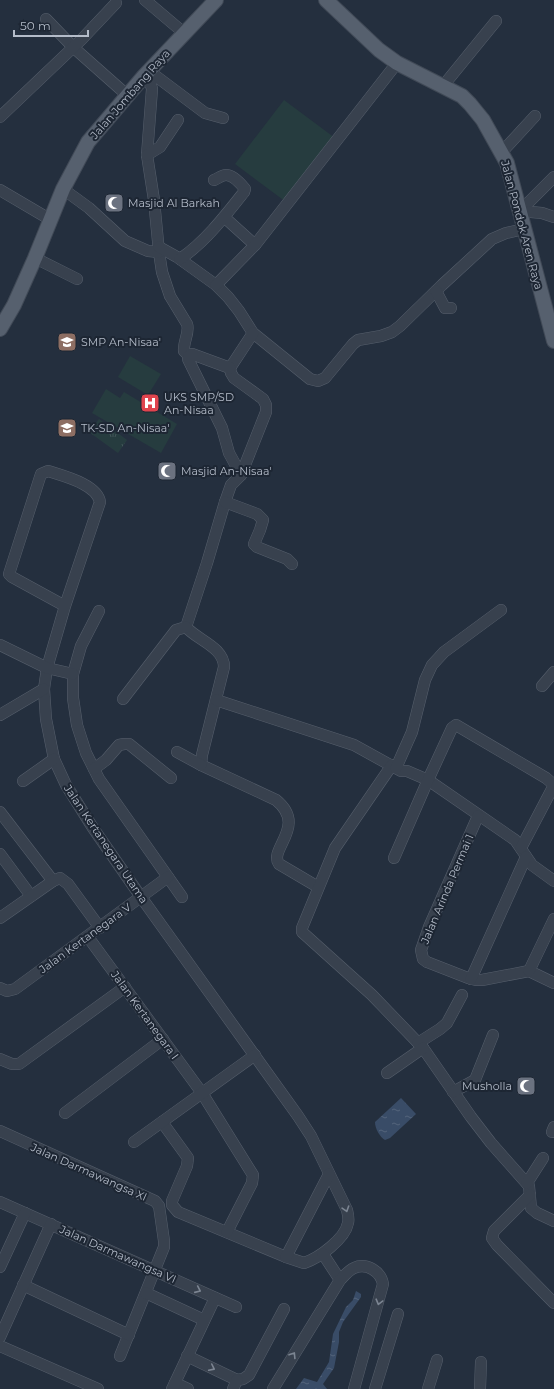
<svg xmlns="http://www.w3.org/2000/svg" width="554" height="1389" viewBox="0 0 554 1389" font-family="Montserrat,sans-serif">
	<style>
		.grass { fill: url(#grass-tufts) }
		.garden { fill: #263c3f }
		.water { fill: url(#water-ripples) }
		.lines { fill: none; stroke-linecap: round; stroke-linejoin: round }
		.minor-casing { stroke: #565f6c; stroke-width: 12 }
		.major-casing { stroke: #414a57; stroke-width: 16 }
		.minor { stroke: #38414e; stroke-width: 11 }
		.major { stroke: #56606e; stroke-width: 14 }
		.oneway { stroke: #7c8592 }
		.labels { text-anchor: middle; stroke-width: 4; stroke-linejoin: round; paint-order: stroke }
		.street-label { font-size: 11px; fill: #b4bcc9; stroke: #1d2633 }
		.poi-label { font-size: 11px; fill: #b4bcc9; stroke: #1d2633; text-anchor: start }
	</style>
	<defs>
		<pattern id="grass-tufts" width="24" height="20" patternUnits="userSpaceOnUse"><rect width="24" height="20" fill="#263c3f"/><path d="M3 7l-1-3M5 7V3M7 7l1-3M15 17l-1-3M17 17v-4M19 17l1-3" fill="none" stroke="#435659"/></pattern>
		<pattern id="water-ripples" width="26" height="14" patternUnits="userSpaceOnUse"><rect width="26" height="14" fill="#394c67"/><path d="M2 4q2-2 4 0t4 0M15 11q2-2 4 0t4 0" fill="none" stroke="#53647b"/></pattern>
	</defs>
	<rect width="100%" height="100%" fill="#242f3e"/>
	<polygon class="grass" points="99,419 127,440 118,453 89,432"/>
	<g class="garden">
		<polygon points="284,100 335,138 286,202 235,164"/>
		<polygon points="130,356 161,374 148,395 118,377"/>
		<polygon points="106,389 120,398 124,392 177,424 161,453 92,413"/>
	</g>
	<g class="water">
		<path d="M401,1098l15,16 -26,24 -5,2c-5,-3 -10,-11 -10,-18z"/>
		<polygon points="356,1291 361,1294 361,1297 343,1322 339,1332 339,1342 334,1368 323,1384 327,1389 296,1389 304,1378 317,1382 329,1362 333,1334 346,1307 353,1300"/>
	</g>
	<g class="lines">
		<defs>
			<g id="minor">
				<polyline points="145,0 184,33"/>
				<polyline points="46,19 74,48 127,95"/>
				<polyline points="149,71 205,113 223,118"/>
				<path d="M144,76l7,9 1,4 -5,66 7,45 5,52 3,20 8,24 17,28c3,8 -4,18 -3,27l5,5"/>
				<polyline points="443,86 496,21"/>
				<polyline points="0,117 82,39 116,3"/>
				<polyline points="501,153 535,116"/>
				<polyline points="147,155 160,147 178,120"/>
				<polyline points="63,189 89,208 125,241 148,251 159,252"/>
				<polyline points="0,190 51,220"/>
				<polyline points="520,211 554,177"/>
				<polyline points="520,211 542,213 554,217"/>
				<polyline points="224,217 255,245"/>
				<polyline points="159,247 177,257 216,285 228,297 239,311 253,333 310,379 318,381 325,378 353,344 358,340 381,336 392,332 400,326 442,285 492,239 506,233 524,229"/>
				<polyline points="35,258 77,279"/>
				<path d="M180,259c25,-17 45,-43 64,-67l1,-3c-4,-5 -12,-14 -19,-14 -4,0 -9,4 -12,5"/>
				<polyline points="216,285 255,245 397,63"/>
				<polyline points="436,291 445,308 451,308"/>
				<path d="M253,333l-23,35 1,5 3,5 29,21 3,6v7l-25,63 -10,10 -6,17 -18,61 -21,64c11,13 38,20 38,40l-22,88 -1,10 75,35c32,26 -8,49 3,64l39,23"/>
				<polyline points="230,368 192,354 189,356 188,359 222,428 229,453 241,475"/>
				<polyline points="225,502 257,514 263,520 260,530 254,544 257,547 287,559 292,564"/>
				<path d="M65,606l-53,-29 -3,-3 32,-100 7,-3c15,5 49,13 52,31l-35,104 -18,62 -3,21 2,30 8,40 12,26 27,43 48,69 157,219 13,20 36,74c1,4 2,9 1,13 -3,16 -29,35 -44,40l-18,-6 -108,-45 -6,-7v-4l15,-35 1,-8 -26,-36"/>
				<polyline points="99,611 81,646 73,674 73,698 77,725 86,753 99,779 182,897"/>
				<polyline points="0,645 47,668 73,674"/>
				<polyline points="542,686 554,672"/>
				<polyline points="123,699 176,630 186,627"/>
				<polyline points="216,700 354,745 401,771 407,771 428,780 515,840 532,865 554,881"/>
				<polyline points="0,715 44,689"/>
				<polyline points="177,752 201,765"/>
				<polyline points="392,765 335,848 302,928 302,932 372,995 423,1048 471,1117 491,1143 529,1186 531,1208 537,1213 554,1221"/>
				<polyline points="396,768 412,732 425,680 432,665 444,652 501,610"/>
				<polyline points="94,769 106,760 119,745 124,744 129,744 171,778"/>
				<polyline points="23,781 54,759"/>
				<polyline points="0,812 53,881"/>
				<polyline points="478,816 429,927 421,950 423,959 427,962 468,978 476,980 482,980 529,971 554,983"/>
				<polyline points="0,854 31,896"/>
				<polyline points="394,858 428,780 452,728 456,725 546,778 553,784 553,787 521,848"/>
				<polyline points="0,918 53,881 60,878 68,884 100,928"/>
				<polyline points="88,937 202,1093 253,1175 252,1183 227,1232"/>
				<polyline points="529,971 554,919"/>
				<polyline points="471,979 526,857"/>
				<polyline points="0,988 7,991 15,989 168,877"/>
				<polyline points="418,1043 440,1029 447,1023 462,995"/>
				<polyline points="0,1059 12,1064 19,1064 125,987"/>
				<polyline points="387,1073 423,1048"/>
				<polyline points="453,1092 475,1080 493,1035"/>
				<polyline points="65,1113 163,1039"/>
				<polyline points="0,1131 155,1201 159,1206 164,1241 164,1247 120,1356"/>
				<polyline points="552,1132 554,1127"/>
				<polyline points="134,1142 255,1055"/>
				<polyline points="527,1183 543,1158"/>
				<polyline points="530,1195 494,1231 492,1238 497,1245 554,1303"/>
				<polyline points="0,1202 236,1307"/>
				<polyline points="323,1254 340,1280"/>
				<polyline points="286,1257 329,1174"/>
				<polyline points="0,1267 25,1213"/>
				<polyline points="23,1285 129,1335"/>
				<polyline points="146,1293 204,1320"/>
				<polyline points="0,1337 51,1224"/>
				<polyline points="0,1346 98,1389"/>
				<polyline points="187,1356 237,1380"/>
				<polyline points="237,1380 243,1379 249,1375 284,1309"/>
				<polyline points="175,1383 188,1389"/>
				<polyline points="172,1389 215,1298"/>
				<polyline points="233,1389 237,1380"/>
				<path d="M273,1389l67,-109c4,-4 9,-10 14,-12 13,-6 27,4 29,16l-29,105"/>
				<polyline points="375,1389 398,1314"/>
				<polyline points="428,1389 437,1360"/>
				<polyline points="480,1389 481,1362"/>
			</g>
			<g id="major">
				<polyline points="326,0 379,50 397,63 462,96 470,104 483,120 507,163 554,341"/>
				<polyline points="0,329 14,305 35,258 63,189 88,142 144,76 216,0"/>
			</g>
		</defs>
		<use href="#minor" class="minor-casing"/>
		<use href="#major" class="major-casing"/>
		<use href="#minor" class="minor"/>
		<use href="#major" class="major"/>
	</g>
	<defs><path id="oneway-chevron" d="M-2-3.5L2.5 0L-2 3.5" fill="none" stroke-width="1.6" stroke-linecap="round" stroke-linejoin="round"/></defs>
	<g class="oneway">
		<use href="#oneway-chevron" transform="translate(346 1209) rotate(72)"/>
		<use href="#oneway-chevron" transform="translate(198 1290) rotate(24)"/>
		<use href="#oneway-chevron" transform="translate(379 1302) rotate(105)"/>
		<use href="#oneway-chevron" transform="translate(293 1355) rotate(-58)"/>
		<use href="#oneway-chevron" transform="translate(212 1368) rotate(26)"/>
	</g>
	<defs>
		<symbol id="mosque-square" viewBox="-11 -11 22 22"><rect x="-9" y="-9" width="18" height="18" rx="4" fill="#6b7280" stroke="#1d2633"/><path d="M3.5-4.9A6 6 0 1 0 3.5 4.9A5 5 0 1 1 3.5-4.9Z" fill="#fff"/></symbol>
		<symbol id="school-square" viewBox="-11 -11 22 22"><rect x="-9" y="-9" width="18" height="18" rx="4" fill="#8d6e63" stroke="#1d2633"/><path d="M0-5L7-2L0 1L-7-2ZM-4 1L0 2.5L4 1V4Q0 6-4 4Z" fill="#fff"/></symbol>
		<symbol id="hospital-square" viewBox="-11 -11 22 22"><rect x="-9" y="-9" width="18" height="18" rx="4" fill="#e0444e" stroke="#1d2633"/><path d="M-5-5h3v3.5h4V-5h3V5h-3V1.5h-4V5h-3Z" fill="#fff"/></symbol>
	</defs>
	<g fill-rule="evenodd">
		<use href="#mosque-square" x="103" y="192" width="22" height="22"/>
		<use href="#school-square" x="56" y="331" width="22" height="22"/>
		<use href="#hospital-square" x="139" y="392" width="22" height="22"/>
		<use href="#school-square" x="56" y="417" width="22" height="22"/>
		<use href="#mosque-square" x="156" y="460" width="22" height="22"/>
		<use href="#mosque-square" x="515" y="1075" width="22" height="22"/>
	</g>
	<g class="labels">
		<g class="street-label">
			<text transform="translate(130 94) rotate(-49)" y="4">Jalan Jombang Raya</text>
			<text transform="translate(522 225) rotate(75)" y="4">Jalan Pondok Aren Raya</text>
			<text transform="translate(106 844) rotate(56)" y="4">Jalan Kertanegara Utama</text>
			<text transform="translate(447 889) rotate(-67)" y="4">Jalan Arinda Permai 1</text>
			<text transform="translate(85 938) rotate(-36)" y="4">Jalan Kertanegara V</text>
			<text transform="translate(145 1015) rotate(54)" y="4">Jalan Kertanegara I</text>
			<text transform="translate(89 1172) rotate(24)" y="4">Jalan Darmawangsa XI</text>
			<text transform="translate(118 1254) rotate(24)" y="4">Jalan Darmawangsa VI</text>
		</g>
		<g class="poi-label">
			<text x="128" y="207">Masjid Al Barkah</text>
			<text x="81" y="346">SMP An-Nisaa'</text>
			<text x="164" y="401">UKS SMP/SD<tspan x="164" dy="13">An-Nisaa</tspan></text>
			<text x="81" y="432">TK-SD An-Nisaa'</text>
			<text x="181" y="475">Masjid An-Nisaa'</text>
			<text x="512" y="1090" text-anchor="end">Musholla</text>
		</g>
	</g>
	<path d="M14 30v6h74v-6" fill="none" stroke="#b4bcc9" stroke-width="2"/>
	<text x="20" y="30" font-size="12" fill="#b4bcc9" stroke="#1d2633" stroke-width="3" paint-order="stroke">50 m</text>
</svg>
